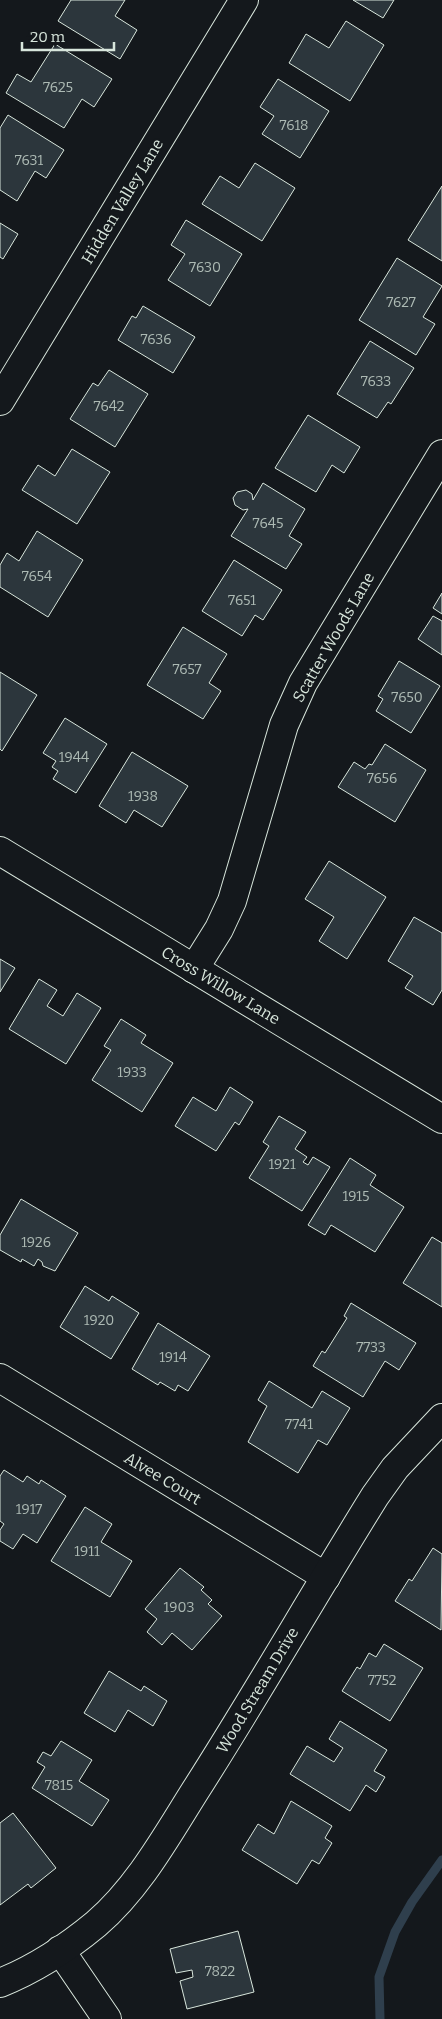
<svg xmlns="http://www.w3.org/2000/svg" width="442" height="2019" viewBox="0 0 442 2019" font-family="Bitter,serif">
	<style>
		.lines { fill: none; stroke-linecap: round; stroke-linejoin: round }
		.stream { stroke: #2f3f4d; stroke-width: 9 }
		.building { fill: #2c363c; stroke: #d8e6dc }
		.minor-casing { stroke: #d8e6dc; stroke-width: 30 }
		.minor { stroke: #14181c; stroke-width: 28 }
		.labels { text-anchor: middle; stroke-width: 4; stroke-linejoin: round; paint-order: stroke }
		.number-label { font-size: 14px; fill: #adbab4 }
		.street-label { font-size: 16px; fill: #d8e6dc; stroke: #14181c }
	</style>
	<rect width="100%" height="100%" fill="#14181c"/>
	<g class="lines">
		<polyline class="stream" points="380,2019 379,1977 395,1932 412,1902 442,1860"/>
	</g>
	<g class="building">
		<polygon points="71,0 125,0 115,16 137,30 120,59 58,21"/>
		<polygon points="353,0 394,0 383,18"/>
		<polygon points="346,21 384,45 350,101 289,63 306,34 329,48"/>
		<polygon points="55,44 112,79 94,107 82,99 64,128 6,93 17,74 31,82"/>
		<polygon points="278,79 329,111 300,158 262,134 274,116 260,107"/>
		<polygon points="8,115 64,150 46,178 35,171 17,201 0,190 0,128"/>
		<polygon points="255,163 295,188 262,241 202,204 220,176 239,188"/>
		<polygon points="442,186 442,261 408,240"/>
		<polygon points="186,220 242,254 210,306 168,280 185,254 171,245"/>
		<polygon points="0,223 18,234 3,259 0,257"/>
		<polygon points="397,258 442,286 423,317 435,324 416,355 359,320"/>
		<polygon points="143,306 195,337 173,373 118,340 132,316 136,318"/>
		<polygon points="370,341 414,368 391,404 388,402 377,418 337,394"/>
		<polygon points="109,370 148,394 115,447 70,419 93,383 98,386"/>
		<polygon points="308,415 360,447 344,473 332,465 316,492 275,468"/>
		<polygon points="72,449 110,472 77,524 22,490 38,465 55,476"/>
		<polygon points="263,483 305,509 289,536 302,544 286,569 231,536 248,509 243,510 235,505 233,498 237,492 246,490 252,494 253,500"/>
		<polygon points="37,531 83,560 48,617 0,587 0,565 7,553 19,561"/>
		<polygon points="234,560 282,590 263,620 255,615 242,636 202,611"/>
		<polygon points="442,593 442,614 433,608"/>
		<polygon points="433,616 442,621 442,655 418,639"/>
		<polygon points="183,627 227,654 209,683 221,691 203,719 147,685"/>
		<polygon points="399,661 440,686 411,733 376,711 383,699 378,696"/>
		<polygon points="0,672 37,695 2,751 0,749"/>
		<polygon points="65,718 107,744 76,793 53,779 58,771 52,767 56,761 43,753"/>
		<polygon points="385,744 426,770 395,822 338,787 354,762 365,769 369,764 372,765"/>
		<polygon points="132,752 188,786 162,827 134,810 126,823 99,806"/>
		<polygon points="329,861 386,897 347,959 319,941 334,917 305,899"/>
		<polygon points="414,917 442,933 442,990 433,1005 405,988 413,976 388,961"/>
		<polygon points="0,959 15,968 0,992"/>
		<polygon points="39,979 57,990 47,1006 63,1016 77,993 101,1008 66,1064 9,1029"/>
		<polygon points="121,1019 146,1035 141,1043 173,1063 142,1112 92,1080 111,1050 104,1046"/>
		<polygon points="230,1087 253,1102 239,1125 235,1122 216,1151 175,1126 193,1097 216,1111"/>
		<polygon points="279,1116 306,1132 295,1149 307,1157 303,1162 308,1165 313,1157 330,1167 302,1211 249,1178 269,1146 263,1142"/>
		<polygon points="350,1158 376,1175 370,1185 404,1207 375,1252 331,1225 325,1235 308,1225"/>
		<polygon points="21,1199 78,1233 55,1271 43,1266 42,1262 38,1259 34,1266 22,1259 21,1262 0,1250 0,1235"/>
		<polygon points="432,1237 442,1243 442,1307 403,1283"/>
		<polygon points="85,1286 109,1301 112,1296 139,1313 111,1359 60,1327"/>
		<polygon points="351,1303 416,1343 399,1370 385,1361 363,1397 313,1366 322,1351 325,1353 347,1318 344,1316"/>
		<polygon points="158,1323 210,1356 188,1391 178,1385 175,1391 160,1382 158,1385 132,1369"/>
		<polygon points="269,1381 312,1408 322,1391 350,1408 327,1445 318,1440 298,1473 248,1442 267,1406 258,1400"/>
		<polygon points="4,1470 23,1482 27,1476 39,1484 41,1480 66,1496 37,1543 23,1534 13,1549 0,1541 0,1530 4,1524 0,1521 0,1476"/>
		<polygon points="85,1507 112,1524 101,1542 132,1561 110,1597 51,1561"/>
		<polygon points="433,1548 442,1554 441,1630 395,1601 409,1579 412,1581"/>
		<polygon points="180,1568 204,1587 201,1590 212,1600 208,1604 222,1616 192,1650 172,1633 162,1645 147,1632 157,1619 145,1609"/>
		<polygon points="384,1644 423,1668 390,1721 342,1691 357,1667 360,1669 369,1653 376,1657"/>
		<polygon points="109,1671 141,1691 144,1686 167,1701 153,1726 128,1710 115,1732 84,1713"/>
		<polygon points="340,1721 387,1750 374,1771 385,1777 376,1792 366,1785 350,1811 290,1774 307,1746 334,1762 343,1748 329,1739"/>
		<polygon points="61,1741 92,1760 79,1781 109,1800 92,1826 32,1788 45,1767 37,1762 43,1752 51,1756"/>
		<polygon points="291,1801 332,1826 325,1838 332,1843 319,1864 312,1860 297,1884 242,1850 258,1824 274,1834"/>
		<polygon points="13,1813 56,1868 31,1888 28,1884 0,1905 0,1823"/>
		<polygon points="238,1931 254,1992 187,2009 180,1981 193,1977 192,1970 176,1973 170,1949"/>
	</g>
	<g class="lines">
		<defs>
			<g id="minor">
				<polyline points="0,401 244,0"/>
				<polyline points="0,851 442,1119"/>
				<polyline points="194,969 219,929 232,901 284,725 303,683 442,454"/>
				<polyline points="0,1378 326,1577"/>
				<polyline points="60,1950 107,2019"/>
				<path d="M0,1983c35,-14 67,-35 96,-59 42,-36 70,-87 99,-133 62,-97 119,-197 180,-295l20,-28 47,-50"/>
			</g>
		</defs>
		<use href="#minor" class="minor-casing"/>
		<use href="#minor" class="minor"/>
	</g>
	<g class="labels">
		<g class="number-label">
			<text x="58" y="92">7625</text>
			<text x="294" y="130">7618</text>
			<text x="29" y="165">7631</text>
			<text x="205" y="272">7630</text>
			<text x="401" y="307">7627</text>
			<text x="156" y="344">7636</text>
			<text x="376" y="386">7633</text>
			<text x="109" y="411">7642</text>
			<text x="268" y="528">7645</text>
			<text x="37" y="581">7654</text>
			<text x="242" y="605">7651</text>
			<text x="187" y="674">7657</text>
			<text x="407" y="702">7650</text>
			<text x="74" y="762">1944</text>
			<text x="382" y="783">7656</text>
			<text x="143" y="801">1938</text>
			<text x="132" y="1077">1933</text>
			<text x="282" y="1169">1921</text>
			<text x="356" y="1201">1915</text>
			<text x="36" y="1247">1926</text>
			<text x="99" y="1325">1920</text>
			<text x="371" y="1352">7733</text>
			<text x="173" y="1362">1914</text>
			<text x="299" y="1429">7741</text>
			<text x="29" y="1514">1917</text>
			<text x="87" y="1556">1911</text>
			<text x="179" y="1612">1903</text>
			<text x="382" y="1685">7752</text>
			<text x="59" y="1790">7815</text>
			<text x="220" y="1976">7822</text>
		</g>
		<g class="street-label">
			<text transform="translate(122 201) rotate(-59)" y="6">Hidden Valley Lane</text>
			<text transform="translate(333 637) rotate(-60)" y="6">Scatter Woods Lane</text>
			<text transform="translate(221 985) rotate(31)" y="6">Cross Willow Lane</text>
			<text transform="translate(163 1478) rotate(31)" y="6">Alvee Court</text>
			<text transform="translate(257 1690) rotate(-59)" y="6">Wood Stream Drive</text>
		</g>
	</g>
	<path d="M22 42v8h92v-8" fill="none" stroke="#d8e6dc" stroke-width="2.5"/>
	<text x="30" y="42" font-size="15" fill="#d8e6dc" stroke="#14181c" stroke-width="4" paint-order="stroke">20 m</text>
</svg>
